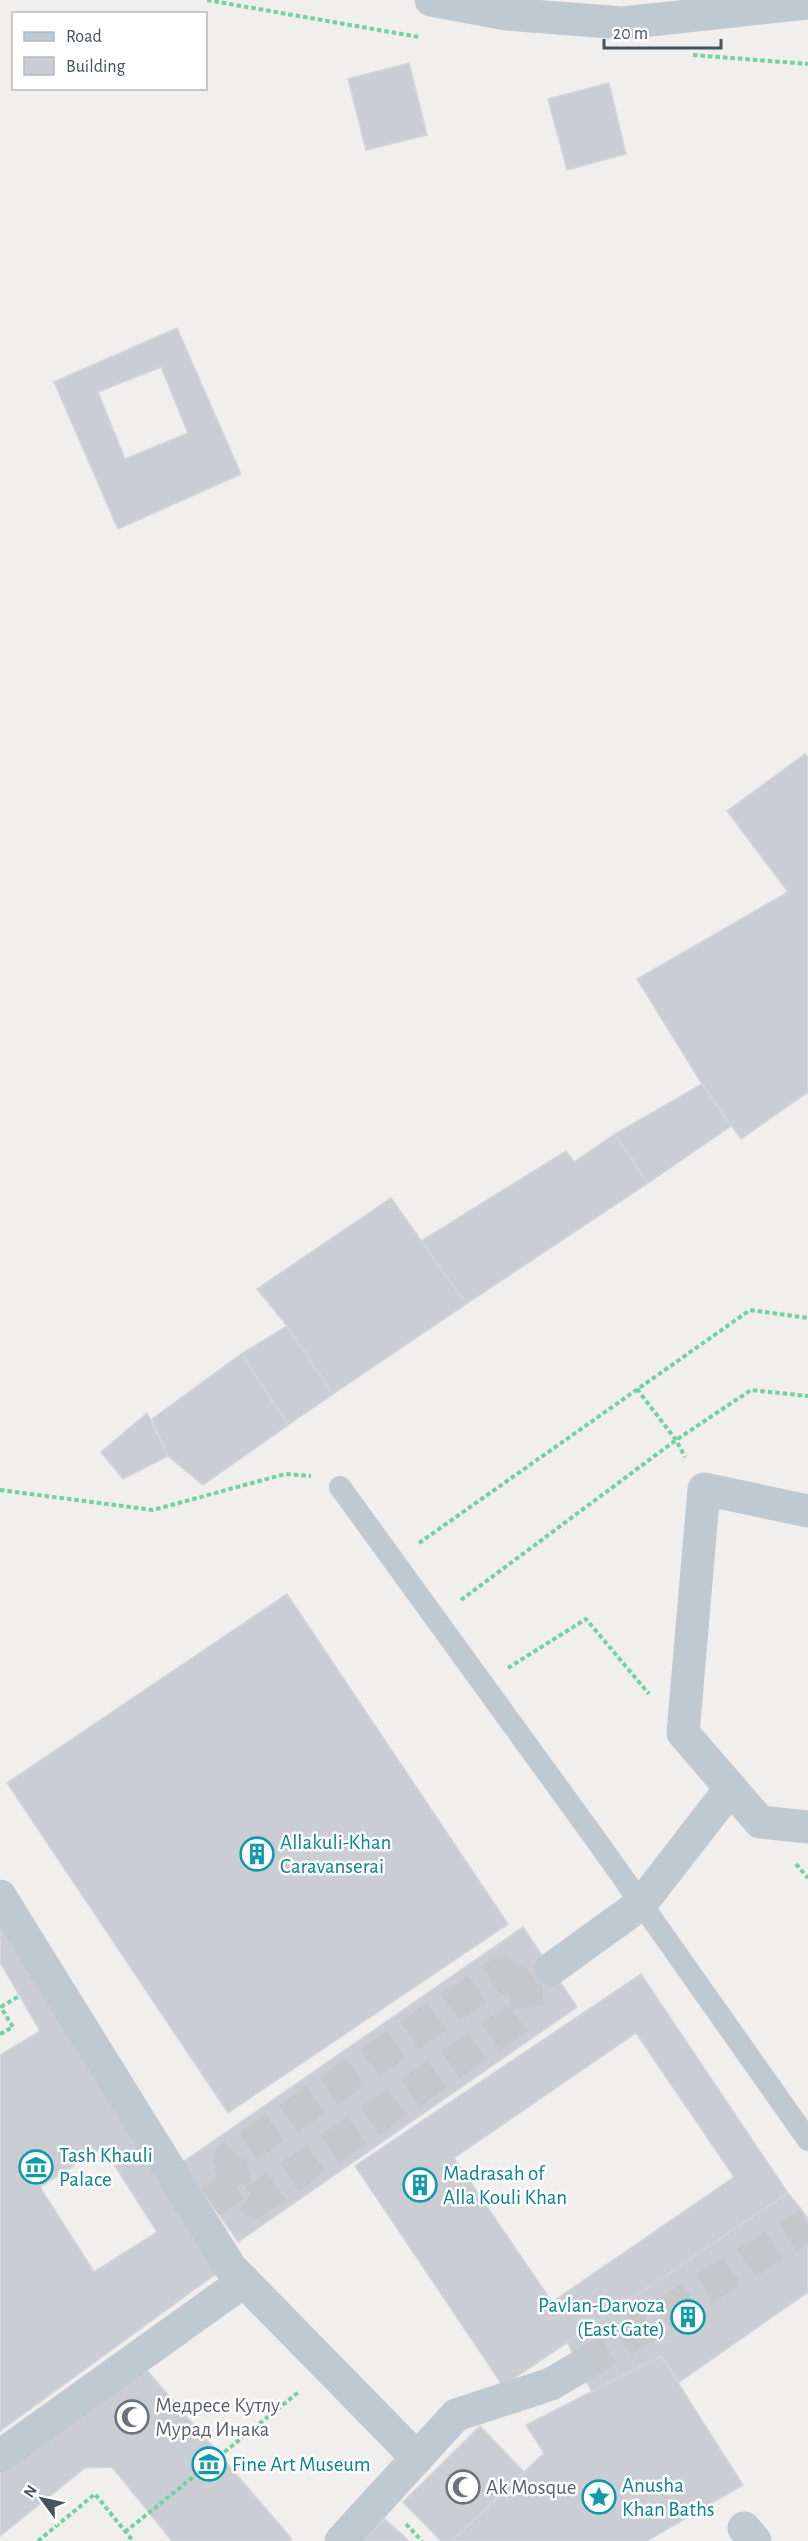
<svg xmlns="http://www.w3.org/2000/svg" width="808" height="2541" viewBox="0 0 808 2541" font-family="'Alegreya Sans',sans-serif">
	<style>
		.building { fill: #cbcdd4; stroke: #d2d5da; stroke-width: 1.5; fill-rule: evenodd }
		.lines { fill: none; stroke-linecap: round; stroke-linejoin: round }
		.pedestrian-tunnel { stroke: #c6c7ca; stroke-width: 33; stroke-dasharray: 33 16; stroke-linecap: butt }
		.path { stroke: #71d1a1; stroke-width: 4; stroke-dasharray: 4.5 3; stroke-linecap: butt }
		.service { stroke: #bec9d1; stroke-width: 22 }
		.pedestrian { stroke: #bec9d1; stroke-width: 33 }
		.minor { stroke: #bec9d1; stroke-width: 33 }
		.labels { text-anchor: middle; stroke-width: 5; stroke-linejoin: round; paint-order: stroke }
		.culture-label { font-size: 21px; fill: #0d838f; stroke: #fff; text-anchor: start }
		.worship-label { font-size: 21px; fill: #5b616d; stroke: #fff; text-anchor: start }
	</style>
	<rect width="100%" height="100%" fill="#f1eeee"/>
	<g class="building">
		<polygon points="409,63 427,135 366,150 348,79"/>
		<polygon points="609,83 626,154 567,170 548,99"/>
		<path d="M177,328l64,146 -123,55 -64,-147zM161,367l27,66 -63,26 -27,-67z"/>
		<polygon points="805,754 808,757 808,1092 741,1139 702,1084 637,979 788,892 727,811"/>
		<polygon points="702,1084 731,1126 648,1183 615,1134"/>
		<polygon points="615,1134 648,1183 466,1304 421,1241 566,1151 574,1162"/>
		<polygon points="391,1198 466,1304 333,1394 287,1326 257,1289"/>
		<polygon points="287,1326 333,1394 288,1425 241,1354"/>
		<polygon points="241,1354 288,1425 203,1485 168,1456 152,1419"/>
		<polygon points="147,1413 168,1456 123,1479 101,1452"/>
		<polygon points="287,1594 508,1924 228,2113 7,1783"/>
		<path d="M0,1925l217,348 -217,158v-376l40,-24 -40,-69zM103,2147l54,85 -63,40 -54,-85z"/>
		<polygon points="523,1927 577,2007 238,2242 183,2162"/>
		<path d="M641,1974l147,219 -285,193 -148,-220zM636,2033l98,144 -182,125 -98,-144z"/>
		<polygon points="788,2193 808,2218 808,2292 678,2383 661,2356 592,2392 567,2342"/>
		<polygon points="661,2356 743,2485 647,2541 452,2541 544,2453 526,2425"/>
		<polygon points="145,2368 292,2539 289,2541 172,2541 112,2467 85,2468 0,2536 0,2473"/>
		<polygon points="480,2426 524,2472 452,2541 441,2541 403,2502"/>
		<polygon points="385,2519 409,2541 363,2541"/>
	</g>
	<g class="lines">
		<g class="pedestrian-tunnel">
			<polyline points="235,2185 230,2158 501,1973 525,1987"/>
			<polyline points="210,2202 235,2185 255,2201 528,2011 525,1987 551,1969"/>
			<polyline points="580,2367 808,2224"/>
		</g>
		<g class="path">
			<polyline points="207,0 419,37"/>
			<polyline points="693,55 808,64"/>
			<polyline points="637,1389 676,1440 685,1457"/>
			<polyline points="0,1490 153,1510 285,1474 311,1476"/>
			<polyline points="419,1543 750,1310 808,1318"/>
			<polyline points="461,1600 676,1440 751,1390 808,1396"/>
			<polyline points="508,1668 586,1619 649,1694"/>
			<polyline points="796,1864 808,1878"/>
			<polyline points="1,2007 19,1996"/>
			<polyline points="0,2034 13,2027 0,2006"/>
			<polyline points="406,2524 422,2541"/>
			<polyline points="125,2532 300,2391"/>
			<polyline points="38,2541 95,2494 133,2541"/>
		</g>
		<polyline class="service" points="340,1487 602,1848 808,2140"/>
		<g class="pedestrian">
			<polyline points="808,1511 704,1489 683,1733 760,1822 808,1827"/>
			<polyline points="0,1896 230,2267 417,2458"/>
			<polyline points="551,1969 641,1904 731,1788"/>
			<polyline points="0,2456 244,2281"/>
			<polyline points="341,2541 456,2415 551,2384 580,2367"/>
		</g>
		<g class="minor">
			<polyline points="431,0 506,14 623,23 808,3"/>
			<polyline points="744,2528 755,2541"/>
		</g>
	</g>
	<defs>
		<symbol id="building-ring" viewBox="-11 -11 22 22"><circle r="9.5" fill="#fff" stroke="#0f9aa8" stroke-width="1.5"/><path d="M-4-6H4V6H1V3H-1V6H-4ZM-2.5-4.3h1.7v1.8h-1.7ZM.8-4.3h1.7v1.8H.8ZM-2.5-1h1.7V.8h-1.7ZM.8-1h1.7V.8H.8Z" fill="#0f9aa8"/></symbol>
		<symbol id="museum-ring" viewBox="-11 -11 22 22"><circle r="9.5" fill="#fff" stroke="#0f9aa8" stroke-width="1.5"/><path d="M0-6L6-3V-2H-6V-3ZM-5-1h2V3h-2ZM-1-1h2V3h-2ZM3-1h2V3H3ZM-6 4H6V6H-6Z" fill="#0f9aa8"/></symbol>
		<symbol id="mosque-ring" viewBox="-11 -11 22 22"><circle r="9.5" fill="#fff" stroke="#6b7280" stroke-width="1.5"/><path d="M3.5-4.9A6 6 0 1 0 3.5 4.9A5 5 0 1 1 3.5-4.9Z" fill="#6b7280"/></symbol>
		<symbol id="sight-ring" viewBox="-11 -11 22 22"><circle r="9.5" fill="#fff" stroke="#0f9aa8" stroke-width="1.5"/><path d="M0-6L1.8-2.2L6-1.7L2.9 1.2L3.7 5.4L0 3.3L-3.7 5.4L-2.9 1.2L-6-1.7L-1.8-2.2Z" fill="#0f9aa8"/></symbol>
	</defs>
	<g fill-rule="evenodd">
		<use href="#building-ring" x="238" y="1835" width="38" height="38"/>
		<use href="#museum-ring" x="17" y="2148" width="38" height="38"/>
		<use href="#building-ring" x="401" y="2166" width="38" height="38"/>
		<use href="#building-ring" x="669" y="2298" width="38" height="38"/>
		<use href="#mosque-ring" x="113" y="2398" width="38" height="38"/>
		<use href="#museum-ring" x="190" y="2445" width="38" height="38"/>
		<use href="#mosque-ring" x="444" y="2468" width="38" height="38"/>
		<use href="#sight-ring" x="580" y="2478" width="38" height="38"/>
	</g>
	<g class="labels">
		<g class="culture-label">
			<text x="280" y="1849">Allakuli-Khan<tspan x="280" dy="24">Caravanserai</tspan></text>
			<text x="59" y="2162">Tash Khauli<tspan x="59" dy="24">Palace</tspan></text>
			<text x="443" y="2180">Madrasah of<tspan x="443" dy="24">Alla Kouli Khan</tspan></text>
			<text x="665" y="2312" text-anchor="end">Pavlan-Darvoza<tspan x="665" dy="24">(East Gate)</tspan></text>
			<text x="232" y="2471">Fine Art Museum</text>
			<text x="622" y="2492">Anusha<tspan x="622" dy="24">Khan Baths</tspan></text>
		</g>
		<g class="worship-label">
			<text x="155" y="2412">Медресе Кутлу<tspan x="155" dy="24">Мурад Инака</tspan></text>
			<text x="486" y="2494">Ak Mosque</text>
		</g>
	</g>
	<rect x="12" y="12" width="195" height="78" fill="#ffffff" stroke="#b5babe" stroke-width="1.5"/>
	<rect x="24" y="32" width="30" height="9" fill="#bec9d1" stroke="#b5babe" stroke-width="1.5"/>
	<text x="66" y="42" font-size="18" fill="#46525d">Road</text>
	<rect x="24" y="57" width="30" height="18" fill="#cbcdd4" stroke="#b5babe" stroke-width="1.5"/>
	<text x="66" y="72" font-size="18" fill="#46525d">Building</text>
	<g transform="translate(42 2499) rotate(303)" stroke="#ffffff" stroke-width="4.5" paint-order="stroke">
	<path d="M0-4.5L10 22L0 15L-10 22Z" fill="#46525d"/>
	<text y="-9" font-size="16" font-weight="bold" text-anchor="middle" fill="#46525d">N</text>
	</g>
	<path d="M604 39v9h117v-9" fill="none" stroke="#46525d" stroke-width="3"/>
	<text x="613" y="39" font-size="18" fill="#46525d" stroke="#ffffff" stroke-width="4.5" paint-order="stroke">20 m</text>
</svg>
